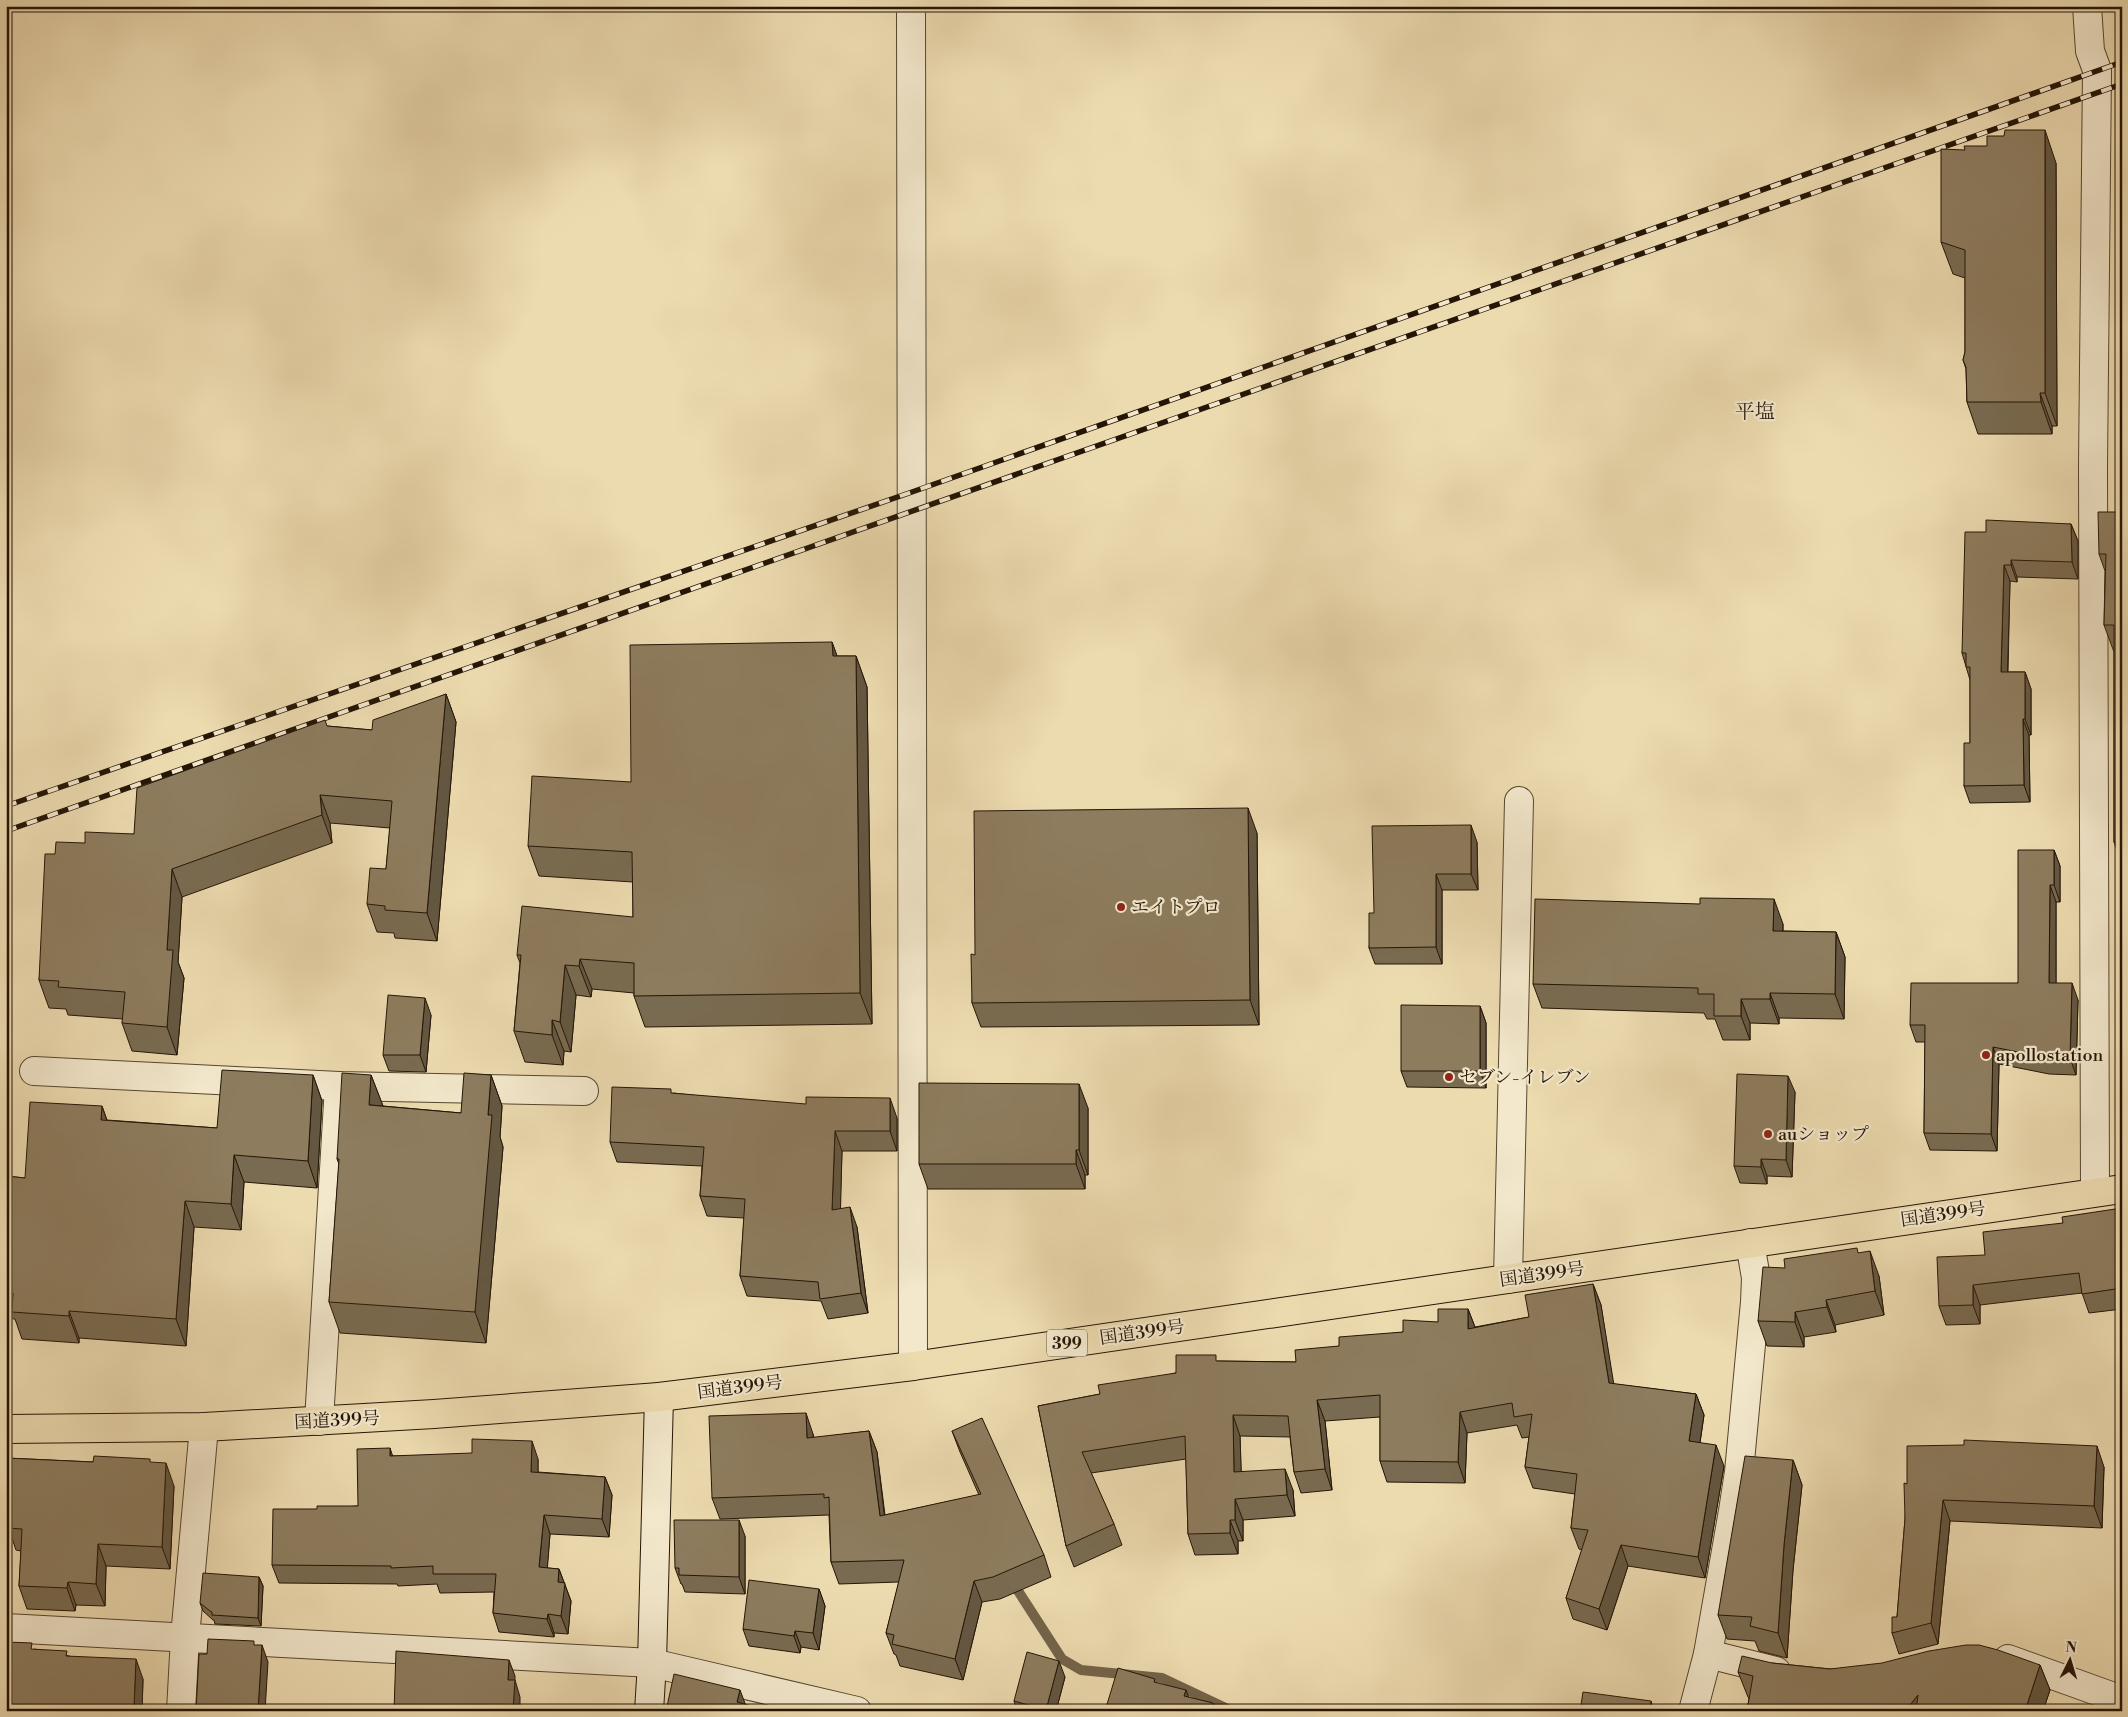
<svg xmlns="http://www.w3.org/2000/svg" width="2128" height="1717" viewBox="0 0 2128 1717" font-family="'Libre Bodoni','Noto Serif JP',serif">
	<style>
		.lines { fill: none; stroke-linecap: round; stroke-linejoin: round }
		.stream { stroke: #746449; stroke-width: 10 }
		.street-casing { stroke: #564630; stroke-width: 30 }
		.secondary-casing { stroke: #241506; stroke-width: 30 }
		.highway-casing { stroke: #241506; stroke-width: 30 }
		.street { stroke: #f3e8cc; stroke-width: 28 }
		.secondary { stroke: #f3e8cc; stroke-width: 28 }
		.highway { stroke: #eddbb0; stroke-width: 28 }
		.rail-casing { stroke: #241506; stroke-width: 5.5 }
		.rail { stroke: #f3e8cc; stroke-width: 4; stroke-dasharray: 11; stroke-linecap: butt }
		.wall { fill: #796b51; stroke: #241506 }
		.shaded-wall { fill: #635742; stroke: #241506 }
		.building { fill: #8d7c5e; stroke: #241506 }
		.poi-dot { fill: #8f2418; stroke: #f3e8cc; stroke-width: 2 }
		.labels { text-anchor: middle; stroke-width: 4.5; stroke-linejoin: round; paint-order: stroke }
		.shield { fill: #f3e8cc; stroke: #625441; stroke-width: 1 }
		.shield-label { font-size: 16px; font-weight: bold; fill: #241506 }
		.poi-label { font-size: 18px; fill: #241506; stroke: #f3e8cc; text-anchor: start }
		.street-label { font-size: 18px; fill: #241506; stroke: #f3e8cc }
		.quarter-label { font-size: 20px; fill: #241506; stroke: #f3e8cc }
	</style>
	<rect width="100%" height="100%" fill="#eddbb0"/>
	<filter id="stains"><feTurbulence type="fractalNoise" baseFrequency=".004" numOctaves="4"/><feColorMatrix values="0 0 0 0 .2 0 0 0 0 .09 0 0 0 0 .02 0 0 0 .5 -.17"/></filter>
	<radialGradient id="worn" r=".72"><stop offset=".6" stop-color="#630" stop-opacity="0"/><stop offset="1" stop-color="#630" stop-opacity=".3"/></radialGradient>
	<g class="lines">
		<polyline class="stream" points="1011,1580 1062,1659 1081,1670 1162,1678 1232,1711"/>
		<defs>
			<g id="street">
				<polyline points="911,6 913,1366"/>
				<polyline points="2087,6 2090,51 2097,70 2093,467 2095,1192"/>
				<polyline points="34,1071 339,1086 584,1091"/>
				<polyline points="1508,1279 1519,801"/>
				<polyline points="319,1421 339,1086"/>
				<polyline points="6,1628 652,1663 857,1711"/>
				<polyline points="1708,1654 1776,1671"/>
				<polyline points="2008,1659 2122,1700"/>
				<polyline points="181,1711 185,1637 204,1427"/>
				<polyline points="1693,1711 1708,1654 1733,1511 1739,1472 1755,1302 1756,1278 1750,1243"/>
			</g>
			<polyline id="secondary" points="649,1711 652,1663 659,1397"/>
			<polyline id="highway" points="6,1429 204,1427 434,1414 659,1397 913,1366 2122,1189"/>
		</defs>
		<use href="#street" class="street-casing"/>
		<use href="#secondary" class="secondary-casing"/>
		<use href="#highway" class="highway-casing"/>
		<use href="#street" class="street"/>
		<use href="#secondary" class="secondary"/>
		<use href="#highway" class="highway"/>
		<defs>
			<g id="rail">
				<polyline points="6,806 912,492 2122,62"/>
				<polyline points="6,831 2122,84"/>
			</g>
		</defs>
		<use href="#rail" class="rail-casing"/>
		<use href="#rail" class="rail"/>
	</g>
	<g class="wall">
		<polygon points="2056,163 2057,426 2052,426 2052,434 1978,434 1967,402 1966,369 1963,360 1965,352 1965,278 1953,274 1941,242"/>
		<polygon points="2122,512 2122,865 2114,842 2114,652 2104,625 2105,571 2099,554"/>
		<polygon points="2071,524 2078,541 2078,579 2017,577 2017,582 2010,581 2008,672 2025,672 2031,689 2031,735 2029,735 2030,802 1970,803 1964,786 1970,743 1970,680 1962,653 1986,532"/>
		<polygon points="832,642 837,656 856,656 867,687 872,1024 645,1027 634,996 634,993 592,989 591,997 576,995 571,1052 564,1051 563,1065 525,1062 514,1031 520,963 517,955 633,917 633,882 539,876 528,846 631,782"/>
		<polygon points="446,694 456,722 437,941 395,938 394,933 377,932 367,904 386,869 390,828 330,823 332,843 182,897 178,962 184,978 177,1055 132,1051 122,1023 123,1019 68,1015 66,1009 49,1008 39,980 55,854 85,843 134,834 327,726 372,730"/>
		<polygon points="1257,833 1259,1025 981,1027 972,1003 975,955"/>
		<polygon points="1477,842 1478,890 1442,890 1442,964 1375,964 1369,948 1374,913"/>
		<polygon points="2054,850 2060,866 2060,902 2056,902 2056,983 2078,1000 2076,1075 2049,1074 1999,1064 1997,1151 1930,1150 1924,1133 1925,1042 1916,1042 1910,1025 2018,983"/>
		<polygon points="1783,924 1783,931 1836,932 1845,957 1844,1019 1779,1018 1779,1024 1750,1023 1750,1040 1723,1040 1715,1019 1707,1019 1704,1013 1542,1008 1533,984"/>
		<polygon points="1480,1006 1486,1023 1486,1088 1407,1087 1401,1071"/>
		<polygon points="431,1015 426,1072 389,1071 383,1055"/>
		<polygon points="313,1075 322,1101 317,1188 244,1182 241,1230 194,1227 186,1346 79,1338 79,1343 22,1339 15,1319 6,1318 6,1176 25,1178 102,1106 107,1120 217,1128"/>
		<polygon points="371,1075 383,1106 461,1113 491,1075 502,1106 500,1137 503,1147 486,1343 340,1333 329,1302 339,1164 337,1159"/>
		<polygon points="1795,1092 1792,1177 1767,1176 1767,1184 1740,1183 1734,1166"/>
		<polygon points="673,1093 897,1118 897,1151 842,1151 840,1208 857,1227 868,1313 828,1319 821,1301 747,1296 740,1276 744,1218 707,1216 700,1196 702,1166 617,1162 610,1142"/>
		<polygon points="1088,1108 1088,1175 1085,1175 1085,1189 928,1189 919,1164"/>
		<polygon points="2122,1208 2122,1309 2089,1313 2082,1293 1980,1305 1980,1324 1946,1325 1939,1306 1985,1255 2063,1223"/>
		<polygon points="1859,1253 1879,1276 1884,1315 1835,1325 1836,1332 1804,1337 1804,1347 1767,1346 1758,1321 1785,1268"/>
		<polygon points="1593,1284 1601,1305 1613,1384 1696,1394 1704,1415 1700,1443 1724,1466 1705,1578 1628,1566 1607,1630 1573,1619 1566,1598 1582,1550 1579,1549 1571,1528 1575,1494 1533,1488 1525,1467 1529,1437 1522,1438 1517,1425 1467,1433 1465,1483 1387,1482 1380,1461 1380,1417 1325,1421 1332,1490 1301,1493 1294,1472 1290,1437 1240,1436 1241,1472 1293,1490 1295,1516 1243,1520 1243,1541 1238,1541 1238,1554 1195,1555 1188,1534 1186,1459 1091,1473 1114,1524 1122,1545 1074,1567 1066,1546 1038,1406 1100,1394 1218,1361 1296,1362 1339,1346 1403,1332 1438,1322 1468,1309 1475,1327 1529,1317"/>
		<polygon points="869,1431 877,1452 885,1515 979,1495 960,1452 952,1431 1044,1555 1051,1577 1000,1599 982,1602 963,1680 900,1666 896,1655 894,1654 886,1633 899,1582 839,1584 831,1562 829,1515 720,1519 712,1498 813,1434 814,1438"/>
		<polygon points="393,1456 538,1459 538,1472 605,1477 612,1495 609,1537 550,1534 547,1568 559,1569 571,1601 568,1634 554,1633 554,1637 499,1632 493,1613 494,1592 440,1593 437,1584 398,1586 397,1584 279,1583 272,1565 317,1509 358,1506"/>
		<polygon points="6,1458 93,1462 151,1463 174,1486 170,1569 106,1566 105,1606 76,1605 75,1611 27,1609 19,1586 21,1551 16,1550 12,1538 6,1538"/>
		<polygon points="1793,1460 1802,1485 1793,1570 1787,1658 1759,1651 1755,1641 1727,1639 1718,1615"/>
		<polygon points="2104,1467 2102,1528 1950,1521 1938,1644 1899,1654 1892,1633 1897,1617 1905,1519 1907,1484"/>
		<polygon points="745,1536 745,1594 685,1592 682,1584 681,1584 675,1568"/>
		<polygon points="259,1577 263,1586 261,1626 215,1624 214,1620 213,1620 203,1611 200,1603"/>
		<polygon points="819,1589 825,1606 819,1650 801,1647 800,1653 749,1646 743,1629"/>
		<polygon points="34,1649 69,1656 143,1679 142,1711 6,1711"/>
		<polygon points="1772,1663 1830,1669 2040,1665 2050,1690 2043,1711 1747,1711 1749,1698 1748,1697 1738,1672"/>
		<polygon points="1065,1677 1056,1711 1017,1711 1014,1701"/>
	</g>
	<g class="shaded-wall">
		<polygon points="2045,130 2056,163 2057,426 2045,393"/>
		<polygon points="2040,393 2052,426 2052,434 2041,402"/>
		<polygon points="2071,524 2078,541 2078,579 2072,562"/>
		<polygon points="2011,560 2017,577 2017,582 2011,565"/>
		<polygon points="2004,565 2010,581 2007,689 2001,672"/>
		<polygon points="832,642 843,673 833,656"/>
		<polygon points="856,656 867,687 872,1024 860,993"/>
		<polygon points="2025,672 2031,689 2031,735 2025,719"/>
		<polygon points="446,694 456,722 437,941 427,913"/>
		<polygon points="2023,719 2029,735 2030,802 2024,785"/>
		<polygon points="320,795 330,823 332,843 322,815"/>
		<polygon points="1248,808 1257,833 1259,1025 1250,1000"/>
		<polygon points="1471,825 1477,842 1478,890 1471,874"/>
		<polygon points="2054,850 2060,866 2060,902 2054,885"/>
		<polygon points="172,869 182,897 178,962 184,978 177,1055 167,1027 167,950"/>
		<polygon points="1436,874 1442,890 1442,964 1436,947"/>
		<polygon points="2050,885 2056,902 2056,1000 2049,983"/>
		<polygon points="1774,899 1783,924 1782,956 1773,931"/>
		<polygon points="1836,932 1845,957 1844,1019 1835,994"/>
		<polygon points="580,959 592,989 591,997 579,966"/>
		<polygon points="565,965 576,995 571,1052 560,1022"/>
		<polygon points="2072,983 2078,1000 2076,1075 2070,1058"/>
		<polygon points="1770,993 1779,1018 1779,1024 1770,999"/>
		<polygon points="425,998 431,1015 426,1072 420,1055"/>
		<polygon points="1741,999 1750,1023 1750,1040 1741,1016"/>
		<polygon points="1480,1006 1486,1023 1486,1088 1480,1071"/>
		<polygon points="552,1020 564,1051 563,1065 552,1035"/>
		<polygon points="1993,1047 1999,1064 1997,1151 1991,1134"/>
		<polygon points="313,1075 322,1101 317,1188 308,1161"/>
		<polygon points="371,1075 383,1106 369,1105"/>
		<polygon points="491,1075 502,1106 500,1137 503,1147 486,1343 475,1312"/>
		<polygon points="1788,1076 1795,1092 1792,1177 1786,1160"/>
		<polygon points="1079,1084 1088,1108 1088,1175 1079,1150"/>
		<polygon points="890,1098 897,1118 897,1151 890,1131"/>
		<polygon points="102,1106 111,1133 101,1120"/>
		<polygon points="835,1131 842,1151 840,1230 832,1210"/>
		<polygon points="1076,1150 1085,1175 1085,1189 1076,1164"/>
		<polygon points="234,1155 244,1182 241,1230 231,1204"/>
		<polygon points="1761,1159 1767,1176 1767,1184 1761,1167"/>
		<polygon points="185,1201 194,1227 186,1346 176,1319"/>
		<polygon points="850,1207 857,1227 868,1313 861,1293"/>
		<polygon points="1870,1251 1879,1276 1884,1315 1875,1291"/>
		<polygon points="1593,1284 1601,1305 1617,1404 1609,1383"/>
		<polygon points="1973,1285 1980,1305 1980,1324 1973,1305"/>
		<polygon points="1826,1300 1835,1325 1836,1332 1827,1307"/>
		<polygon points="1468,1309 1476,1330 1468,1329"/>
		<polygon points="69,1311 79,1338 79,1343 69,1316"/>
		<polygon points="1795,1312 1804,1337 1804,1347 1795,1322"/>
		<polygon points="1696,1394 1704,1415 1697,1462 1689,1441"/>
		<polygon points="1317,1400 1325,1421 1332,1490 1325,1469"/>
		<polygon points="1460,1412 1467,1433 1465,1483 1458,1462"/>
		<polygon points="806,1413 813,1434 814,1460 807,1438"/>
		<polygon points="1233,1415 1240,1436 1242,1493 1234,1472"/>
		<polygon points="869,1431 877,1452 887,1538 880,1516"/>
		<polygon points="532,1441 538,1459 538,1490 531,1472"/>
		<polygon points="1716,1445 1724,1466 1705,1578 1698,1557"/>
		<polygon points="2097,1446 2104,1467 2102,1528 2094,1506"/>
		<polygon points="390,1448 396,1466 390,1456"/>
		<polygon points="1793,1460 1802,1485 1793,1570 1787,1658 1778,1633 1784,1545"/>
		<polygon points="166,1463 174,1486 170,1569 162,1547"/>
		<polygon points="1285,1469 1293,1490 1295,1516 1287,1495"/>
		<polygon points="605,1477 612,1495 609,1537 602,1519"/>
		<polygon points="1235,1499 1243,1520 1243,1541 1235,1520"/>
		<polygon points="1943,1500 1950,1521 1938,1644 1931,1623"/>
		<polygon points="544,1515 550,1534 546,1586 539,1567"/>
		<polygon points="739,1520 745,1536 745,1594 739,1577"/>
		<polygon points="1230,1520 1238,1541 1238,1554 1230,1533"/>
		<polygon points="98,1544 106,1566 105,1606 96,1584"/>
		<polygon points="1621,1545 1628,1566 1607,1630 1599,1609"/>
		<polygon points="559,1569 571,1601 568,1634 561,1616 558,1582"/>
		<polygon points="259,1577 263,1586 261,1626 258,1618"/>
		<polygon points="974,1581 982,1602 963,1680 955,1659"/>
		<polygon points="68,1582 76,1605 75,1611 67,1588"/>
		<polygon points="819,1589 825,1606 819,1650 813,1633"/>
		<polygon points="548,1614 554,1633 554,1637 547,1619"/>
		<polygon points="795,1631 801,1647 800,1653 794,1636"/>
		<polygon points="262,1645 268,1662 265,1711 258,1711"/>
		<polygon points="136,1659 143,1679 142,1711 135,1711 134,1707"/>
		<polygon points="509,1660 515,1676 515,1680 520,1697 520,1711 513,1711 508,1680"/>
		<polygon points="1059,1661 1065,1677 1056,1711 1046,1711 1046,1710"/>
		<polygon points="2040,1665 2050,1690 2043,1711 2025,1711"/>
		<polygon points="740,1690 746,1706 737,1702"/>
		<polygon points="1186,1690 1192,1706 1184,1696"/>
		<polygon points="1918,1695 1924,1711 1905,1711"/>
		<polygon points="1651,1701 1654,1711 1650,1711"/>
	</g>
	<g class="building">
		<polygon points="2005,130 2045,130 2045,393 2040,393 2041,402 1967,402 1966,367 1963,360 1965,352 1965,250 1941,242 1941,149 1965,150 1964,146 1987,146 1987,136 2004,136"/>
		<polygon points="2098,512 2122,512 2122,842 2114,842 2114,625 2104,625 2106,554 2099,554"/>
		<polygon points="1986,520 2071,524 2072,562 2011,560 2011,565 2004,565 2001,672 2025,672 2025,719 2023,719 2024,785 1964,786 1964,743 1970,743 1970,667 1966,667 1966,653 1962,653 1965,532 1986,532"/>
		<polygon points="832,642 833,656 856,656 860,993 634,996 634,963 580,959 579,966 565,965 560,1022 552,1020 552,1035 514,1031 521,955 517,955 522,906 633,917 632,852 528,846 532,776 631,782 630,645"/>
		<polygon points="446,694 427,913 385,910 385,906 367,904 370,868 386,869 392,801 320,795 322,815 172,869 167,950 173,950 167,1027 122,1023 125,992 58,987 59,981 39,980 45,854 55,854 56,842 85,843 85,832 134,834 137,788 325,720 327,726 372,730 373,720"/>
		<polygon points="1248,808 1250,1000 972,1003 971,954 975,955 974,811"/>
		<polygon points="1471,825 1471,874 1436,874 1436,947 1369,948 1369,913 1374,913 1372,826"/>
		<polygon points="2018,850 2054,850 2054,885 2050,885 2049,983 2072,983 2070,1058 2043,1057 1993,1047 1991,1134 1924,1133 1925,1025 1910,1025 1911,983 2018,983"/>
		<polygon points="1700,898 1774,899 1773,931 1836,932 1835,994 1770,993 1770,999 1741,999 1741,1016 1714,1016 1714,994 1698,994 1698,988 1533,984 1535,899 1700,904"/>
		<polygon points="388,995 425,998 420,1055 383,1055"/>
		<polygon points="1401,1005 1480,1006 1480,1071 1401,1071"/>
		<polygon points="222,1070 313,1075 308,1161 234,1155 231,1204 185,1201 176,1319 69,1311 69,1316 12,1312 13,1293 6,1292 6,1176 25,1178 30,1102 102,1106 101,1120 217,1128"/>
		<polygon points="342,1073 371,1075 369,1105 461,1113 464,1073 491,1075 488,1115 492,1115 475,1312 329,1302 339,1159 337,1159"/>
		<polygon points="1737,1074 1788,1076 1786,1160 1761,1159 1761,1167 1734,1166"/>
		<polygon points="919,1083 1079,1084 1079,1150 1076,1150 1076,1164 919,1164"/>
		<polygon points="612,1087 671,1089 671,1093 806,1104 806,1097 890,1098 890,1131 835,1131 832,1210 850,1207 861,1293 820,1299 818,1282 740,1276 745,1199 700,1196 704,1147 610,1142"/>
		<polygon points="2122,1208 2122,1288 2082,1294 2079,1273 1973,1285 1973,1305 1939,1306 1937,1257 1985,1255 1983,1232 2063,1223 2062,1217"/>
		<polygon points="1857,1248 1858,1253 1870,1251 1875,1291 1826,1300 1827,1307 1795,1312 1795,1322 1758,1321 1763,1267 1785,1268 1784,1259"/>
		<polygon points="1593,1284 1609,1383 1696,1394 1689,1441 1716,1445 1698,1557 1621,1545 1599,1609 1566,1598 1588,1530 1571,1528 1577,1474 1525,1467 1532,1414 1514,1417 1512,1403 1460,1412 1458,1462 1380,1461 1380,1395 1317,1400 1325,1469 1294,1472 1288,1416 1233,1415 1234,1472 1285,1469 1287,1495 1235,1499 1235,1520 1230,1520 1230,1533 1188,1534 1185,1436 1082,1452 1114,1524 1066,1546 1038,1406 1100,1394 1098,1385 1176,1373 1176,1355 1216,1355 1216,1361 1296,1362 1295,1350 1339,1346 1339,1337 1403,1332 1403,1320 1438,1322 1438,1309 1468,1309 1468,1329 1529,1317 1525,1295"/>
		<polygon points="806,1413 807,1438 869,1431 880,1516 981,1494 952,1431 982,1418 1044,1555 993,1577 974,1581 955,1659 892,1644 894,1635 886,1633 904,1560 831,1562 829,1497 824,1498 824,1494 712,1498 709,1416"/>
		<polygon points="472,1439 532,1441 531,1472 605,1477 602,1519 544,1515 539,1567 559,1569 558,1582 565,1583 561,1616 548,1614 547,1619 493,1613 496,1574 433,1574 433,1566 391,1568 391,1566 272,1565 273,1509 317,1509 317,1506 358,1506 357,1449 390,1448 390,1456 472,1453"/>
		<polygon points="1964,1440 2097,1446 2094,1506 1943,1500 1931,1623 1892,1633 1892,1617 1897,1617 1905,1519 1904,1483 1907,1484 1907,1446 1964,1445"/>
		<polygon points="94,1456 150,1459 150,1462 166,1463 162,1547 98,1544 96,1584 68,1582 67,1588 19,1586 22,1529 8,1528 9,1515 6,1515 6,1458 93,1462"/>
		<polygon points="1745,1456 1793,1460 1784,1545 1778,1633 1750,1626 1752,1617 1718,1615"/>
		<polygon points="674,1520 739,1520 739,1577 679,1575 679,1568 675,1568"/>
		<polygon points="203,1573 259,1577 258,1618 212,1615 212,1612 210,1611 200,1603"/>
		<polygon points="749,1580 819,1589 813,1633 795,1631 794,1636 743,1629"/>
		<polygon points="208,1639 254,1641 254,1645 262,1645 258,1711 196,1711 199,1654 207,1654"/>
		<polygon points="6,1642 32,1643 31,1649 67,1651 66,1656 136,1659 134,1707 122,1706 122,1711 6,1711"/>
		<polygon points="1966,1645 1979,1645 1998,1650 2040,1665 2025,1711 1916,1711 1918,1695 1905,1711 1747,1711 1753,1676 1738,1672 1742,1656 1772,1663 1830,1669 1882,1663 1929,1651"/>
		<polygon points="396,1651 509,1660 508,1680 515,1680 513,1711 394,1711"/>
		<polygon points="1027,1652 1059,1661 1046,1710 1014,1701"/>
		<polygon points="1118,1668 1155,1679 1154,1682 1186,1690 1184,1696 1213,1703 1213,1705 1240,1711 1105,1711"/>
		<polygon points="674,1674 740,1690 737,1702 770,1711 666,1711"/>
		<polygon points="1583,1692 1651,1701 1650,1711 1580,1711"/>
	</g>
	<g class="poi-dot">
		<circle cx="1121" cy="907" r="5"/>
		<circle cx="1986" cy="1055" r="5"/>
		<circle cx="1449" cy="1077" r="5"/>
		<circle cx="1768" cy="1134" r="5"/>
	</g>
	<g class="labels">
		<rect class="shield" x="1047" y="1329.5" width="40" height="27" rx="4"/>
		<g class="shield-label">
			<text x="1067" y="1349">399</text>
		</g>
		<g class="poi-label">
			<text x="1131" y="913">エイトプロ</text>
			<text x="1996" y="1061">apollostation</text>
			<text x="1459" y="1083">セブン-イレブン</text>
			<text x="1778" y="1140">auショップ</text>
		</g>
		<g class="street-label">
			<text transform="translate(1943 1214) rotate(-8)" y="6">国道399号</text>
			<text transform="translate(1542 1274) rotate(-8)" y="6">国道399号</text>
			<text transform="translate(1142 1332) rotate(-8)" y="6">国道399号</text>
			<text transform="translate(740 1387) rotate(-7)" y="6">国道399号</text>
			<text transform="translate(337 1420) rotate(-3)" y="6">国道399号</text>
		</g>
		<g class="quarter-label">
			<text x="1755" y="418">平塩</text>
		</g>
	</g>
	<rect width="2128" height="1717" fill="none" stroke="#eddbb0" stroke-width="25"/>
	<rect x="8" y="8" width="2113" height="1702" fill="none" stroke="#241506" stroke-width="2.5"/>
	<rect x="12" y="12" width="2103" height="1692" fill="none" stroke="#241506"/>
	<g transform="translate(2070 1660) rotate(5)" stroke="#f3e8cc" stroke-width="4" paint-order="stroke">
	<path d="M0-4L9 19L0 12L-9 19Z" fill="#241506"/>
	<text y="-8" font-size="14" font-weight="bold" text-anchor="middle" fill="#241506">N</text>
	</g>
	<rect width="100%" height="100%" filter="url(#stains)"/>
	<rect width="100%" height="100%" fill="url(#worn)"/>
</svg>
